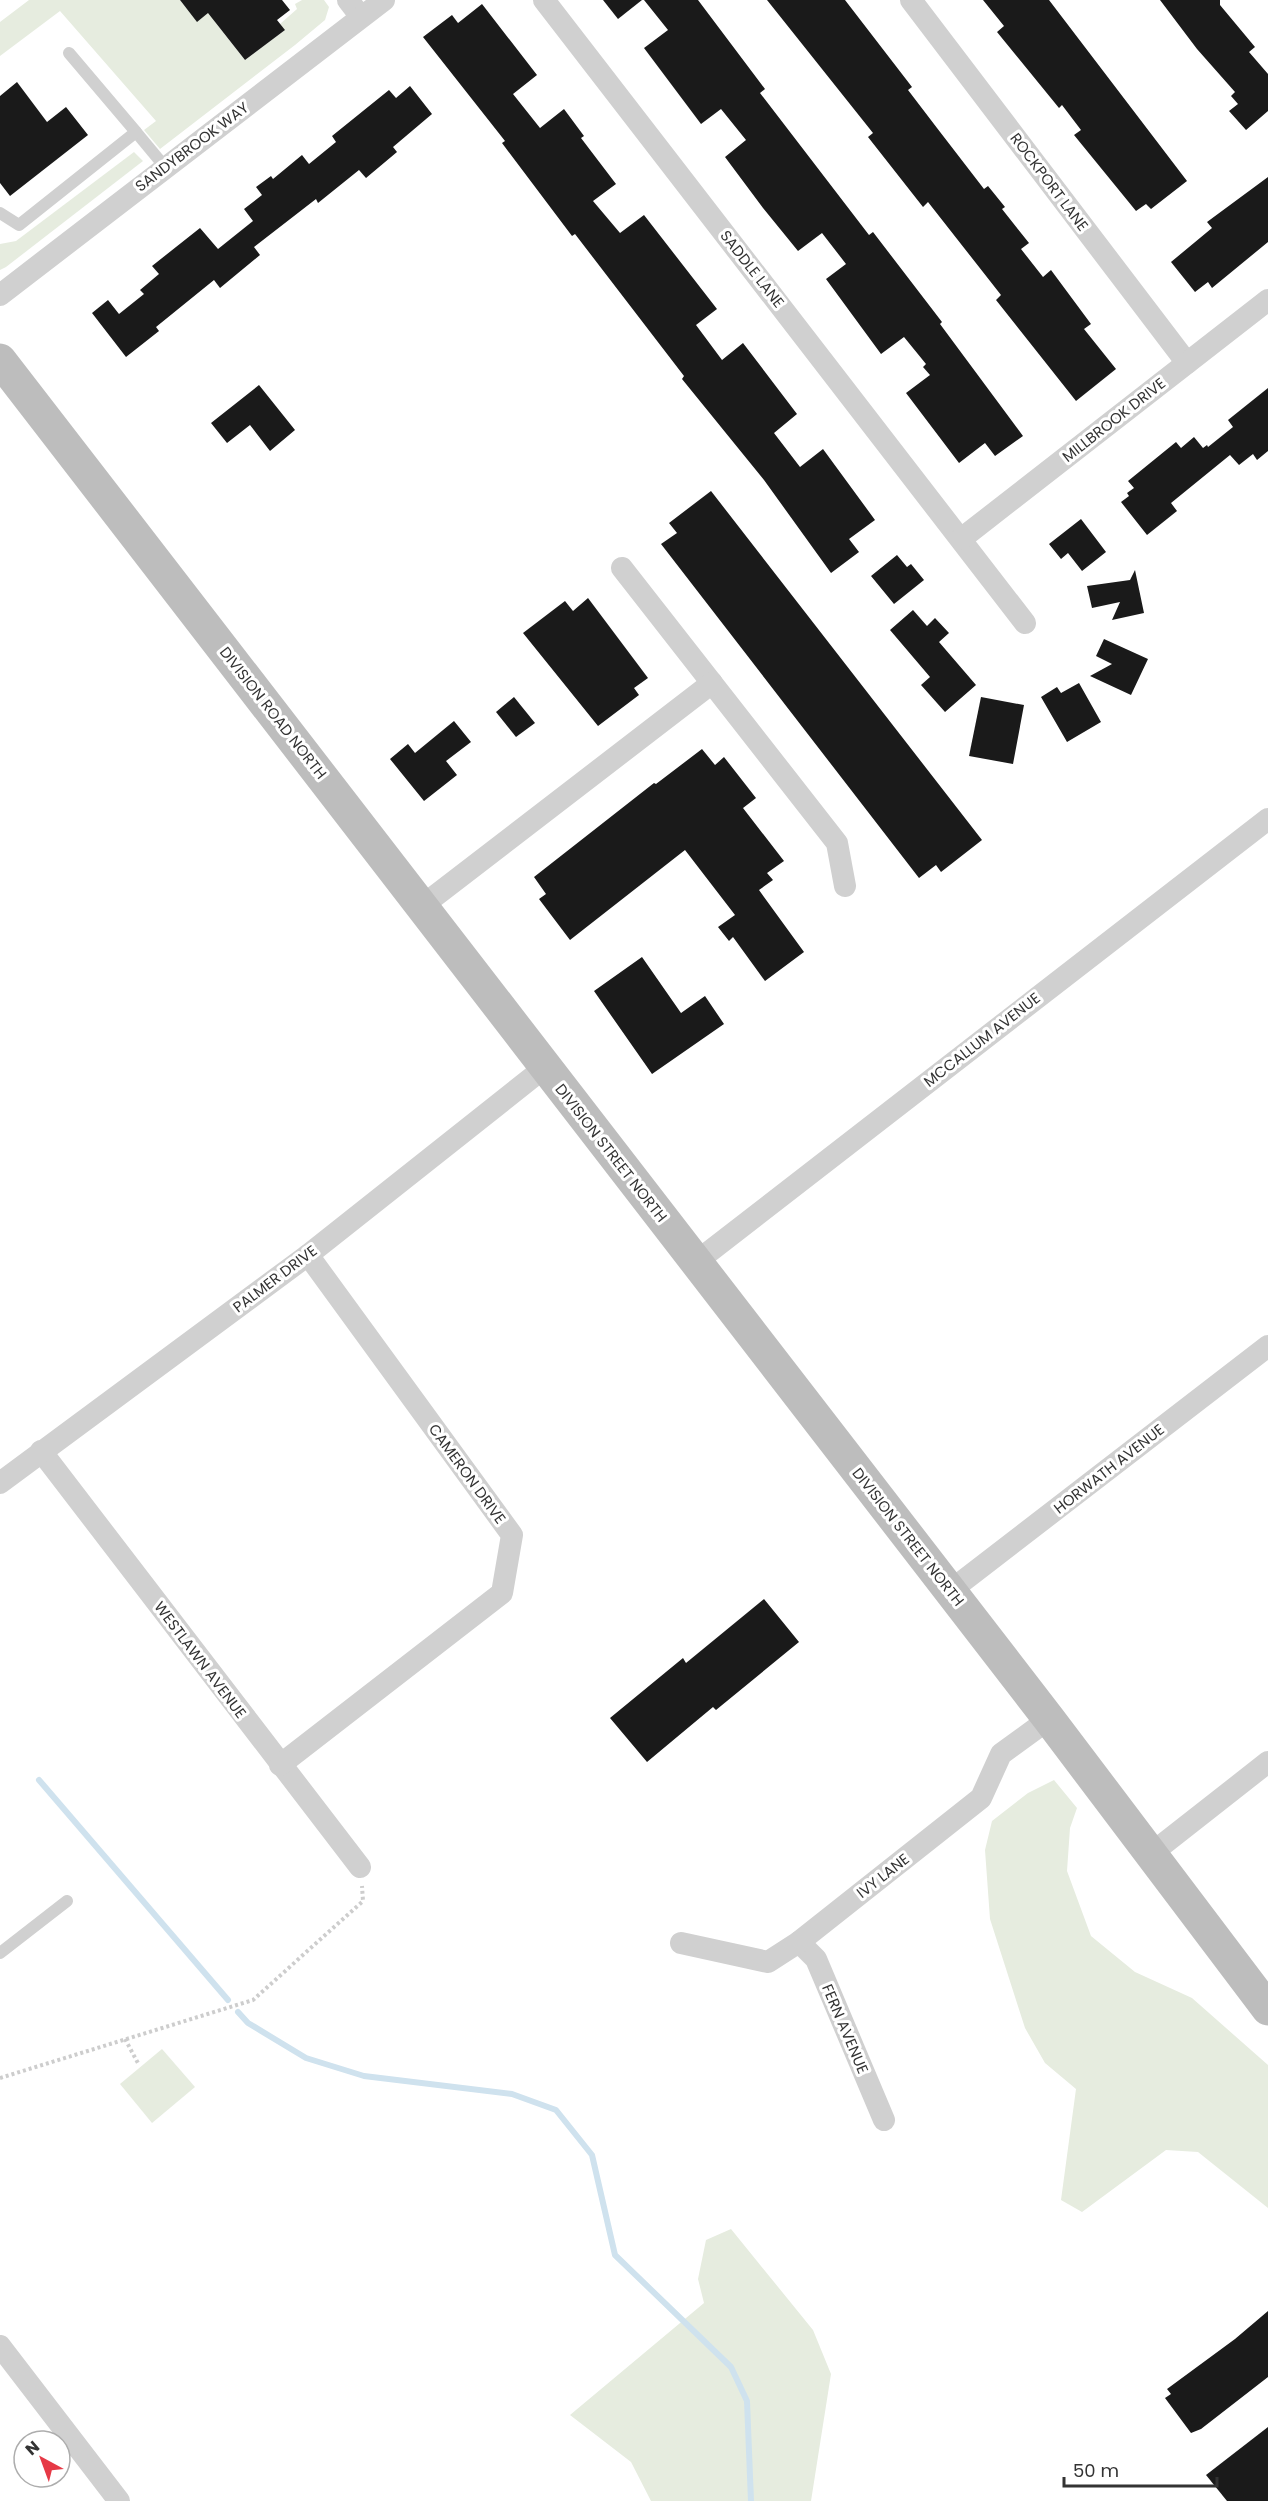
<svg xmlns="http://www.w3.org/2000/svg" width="1268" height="2501" viewBox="0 0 1268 2501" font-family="Poppins,sans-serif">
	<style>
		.green { fill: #e6ecdf }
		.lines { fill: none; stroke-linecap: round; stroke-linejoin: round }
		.stream { stroke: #cfe2ee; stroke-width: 6 }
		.building { fill: #1a1a1a }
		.path { stroke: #cdcdcd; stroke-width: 4; stroke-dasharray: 3 3; stroke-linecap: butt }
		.service { stroke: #d0d0d0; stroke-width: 12 }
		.minor { stroke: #d0d0d0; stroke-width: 22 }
		.secondary { stroke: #bdbdbd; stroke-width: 33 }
		.labels { text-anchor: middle; stroke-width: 6; stroke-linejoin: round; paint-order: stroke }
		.street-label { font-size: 15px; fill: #333; stroke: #fff }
	</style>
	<rect width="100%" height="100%" fill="#fff"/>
	<g class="green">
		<polygon points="29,0 180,0 197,21 225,0 215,22 245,60 285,30 280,24 297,9 295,4 302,0 324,0 329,7 325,20 295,45 160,149 144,130 156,121 60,11 0,56 0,22"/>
		<polygon points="134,152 143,161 6,267 0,270 0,244 16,241"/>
		<polygon points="1054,1780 1077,1808 1070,1828 1067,1871 1091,1936 1135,1972 1192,1998 1268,2065 1268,2208 1198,2152 1166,2150 1082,2212 1061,2200 1076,2089 1045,2063 1025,2028 990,1919 985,1850 992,1821 1028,1793"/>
		<polygon points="162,2049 195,2087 152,2123 120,2084"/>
		<polygon points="731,2229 813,2330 831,2374 811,2501 651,2501 631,2462 570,2415 704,2303 698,2279 706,2240"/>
	</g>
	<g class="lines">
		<g class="stream">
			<polyline points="39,1780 228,2000"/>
			<polyline points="238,2012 248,2023 306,2058 364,2076 512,2094 556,2110 592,2155 615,2255 731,2367 747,2401 751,2501"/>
		</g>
	</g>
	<g class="building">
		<polygon points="180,0 282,0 290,10 277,20 285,30 245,60 208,13 197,22"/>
		<polygon points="603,0 642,0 618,19"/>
		<polygon points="644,0 698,0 765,89 760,93 869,235 873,232 942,322 940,324 1023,436 995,456 985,443 959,463 906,393 930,375 923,367 926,364 904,337 881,354 826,279 846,264 822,233 798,251 763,208 725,157 746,140 721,109 701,124 644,48 668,30"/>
		<polygon points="767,0 845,0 912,87 908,90 937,128 984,189 988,186 1005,207 1002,209 1029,243 1021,249 1043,277 1051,270 1091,324 1084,329 1116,369 1076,401 996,300 1001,295 928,202 923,207 868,137 873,133"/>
		<polygon points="983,0 1049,0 1187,181 1151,209 1146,204 1136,211 1074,135 1081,130 1062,105 1059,108 997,32 1004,26"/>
		<polygon points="1160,0 1220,0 1220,5 1255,47 1249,52 1268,74 1268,111 1246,130 1229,111 1238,104 1231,96 1235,92 1197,49"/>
		<polygon points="482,4 537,75 513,94 540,128 564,109 584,136 581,138 616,184 593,201 620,233 644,215 717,309 696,325 722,360 743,343 797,414 774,433 800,467 823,449 875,520 849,539 859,552 831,573 764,480 682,379 684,376 575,234 572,236 502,143 505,141 423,37 452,15 458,23"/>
		<polygon points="17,82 47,122 66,107 88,135 10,196 0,183 0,96"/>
		<polygon points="410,86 432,114 393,147 397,152 366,178 359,170 318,203 316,199 254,247 260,255 220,288 214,280 156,327 159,331 126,357 92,313 108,300 119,314 144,294 140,290 159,274 152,266 200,228 218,249 253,221 244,209 262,195 256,187 271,176 273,179 302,155 309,164 336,142 332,136 389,90 396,98"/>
		<polygon points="1268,177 1268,242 1212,288 1208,282 1195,292 1171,262 1212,228 1207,222"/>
		<polygon points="259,385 295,430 270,451 250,425 227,443 211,423"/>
		<polygon points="1268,388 1268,451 1257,460 1253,454 1239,465 1230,455 1171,503 1177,511 1147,535 1121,502 1129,496 1127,493 1134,488 1128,481 1176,442 1181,448 1194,437 1203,448 1207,445 1208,447 1233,427 1228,420"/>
		<polygon points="711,491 982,840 941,872 936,865 919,878 661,544 677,533 669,523"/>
		<polygon points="1081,519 1106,552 1082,571 1068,553 1061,559 1049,544"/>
		<polygon points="897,555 907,567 911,564 924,580 894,604 871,576"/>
		<polygon points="1135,570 1144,613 1112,620 1120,602 1092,608 1087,586 1130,580"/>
		<polygon points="588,598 648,678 634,688 639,695 598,726 523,633 565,601 573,611"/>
		<polygon points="913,610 927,626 935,618 949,633 939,642 976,685 945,712 921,685 930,677 890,630"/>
		<polygon points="1104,639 1148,659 1131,695 1090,676 1112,664 1096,656"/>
		<polygon points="1079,683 1101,722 1067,742 1041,697 1057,687 1061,693"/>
		<polygon points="514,697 535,723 516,737 496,712"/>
		<polygon points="981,697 1024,705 1013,764 969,756"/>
		<polygon points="454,721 471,742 446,761 457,775 424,801 390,759 408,744 415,753"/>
		<polygon points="702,749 715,765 724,757 756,798 743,808 784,861 767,873 773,880 759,890 804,952 765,981 733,937 729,941 718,927 735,915 685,850 570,940 539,899 546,894 534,877 654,783 656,784"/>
		<polygon points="642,957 681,1013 705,996 724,1024 652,1074 594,991"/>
		<polygon points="764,1599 799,1642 716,1710 713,1707 647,1762 610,1718 683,1658 686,1663"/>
		<polygon points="1268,2311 1268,2377 1201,2429 1191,2433 1165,2398 1171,2394 1167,2389 1235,2339"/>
		<polygon points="1268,2427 1268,2501 1227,2501 1206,2475"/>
	</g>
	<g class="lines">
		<g class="path">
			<polyline points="125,2039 139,2065"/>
			<polyline points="0,2078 253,2000 363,1901 362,1886"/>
		</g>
		<g class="service">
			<polyline points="136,132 165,167"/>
			<polyline points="0,213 19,225 136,132 69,53"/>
			<polyline points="0,1953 67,1901"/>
		</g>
		<g class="minor">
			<polyline points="348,0 361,17"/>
			<polyline points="544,0 1025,623"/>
			<polyline points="911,0 1187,363"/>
			<polyline points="0,295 384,0"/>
			<polyline points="961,539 1268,300"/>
			<polyline points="622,568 837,843 845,886"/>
			<polyline points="422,906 712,683"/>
			<polyline points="696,1262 1268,819"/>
			<polyline points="41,1451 360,1867"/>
			<polyline points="0,1483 308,1255 544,1068"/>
			<polyline points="950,1591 1268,1346"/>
			<polyline points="280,1765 502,1593 512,1535 308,1255"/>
			<polyline points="1152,1853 1268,1762"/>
			<polyline points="799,1942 816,1959 884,2120"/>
			<polyline points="681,1943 768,1962 799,1942 981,1798 1001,1754 1049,1719"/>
			<polyline points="0,2346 119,2501"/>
		</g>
		<polyline class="secondary" points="0,360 1049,1719 1268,2009"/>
	</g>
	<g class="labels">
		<g class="street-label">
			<text transform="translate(192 147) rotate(-37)" y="5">SANDYBROOK WAY</text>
			<text transform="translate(1049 182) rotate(53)" y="5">ROCKPORT LANE</text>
			<text transform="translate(752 269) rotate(52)" y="5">SADDLE LANE</text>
			<text transform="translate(1114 420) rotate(-38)" y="5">MILLBROOK DRIVE</text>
			<text transform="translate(273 713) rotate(52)" y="5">DIVISION ROAD NORTH</text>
			<text transform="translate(982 1040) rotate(-38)" y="5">MCCALLUM AVENUE</text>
			<text transform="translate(611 1153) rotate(52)" y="5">DIVISION STREET NORTH</text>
			<text transform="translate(275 1279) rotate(-37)" y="5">PALMER DRIVE</text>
			<text transform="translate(1109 1469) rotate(-38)" y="5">HORWATH AVENUE</text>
			<text transform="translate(467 1474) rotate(54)" y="5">CAMERON DRIVE</text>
			<text transform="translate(908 1537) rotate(52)" y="5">DIVISION STREET NORTH</text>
			<text transform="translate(200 1660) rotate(53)" y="5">WESTLAWN AVENUE</text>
			<text transform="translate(883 1876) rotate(-38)" y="5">IVY LANE</text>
			<text transform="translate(845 2029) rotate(67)" y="5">FERN AVENUE</text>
		</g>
	</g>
	<g transform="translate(42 2459) rotate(319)"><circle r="28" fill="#ffffff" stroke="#adadad" stroke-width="1.5"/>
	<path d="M0-4.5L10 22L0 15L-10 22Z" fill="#e63946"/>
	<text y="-9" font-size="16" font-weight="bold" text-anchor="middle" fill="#333333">N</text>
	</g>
	<path d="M1064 2477v9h153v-9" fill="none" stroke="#333333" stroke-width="3"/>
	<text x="1073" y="2477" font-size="18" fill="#333333" stroke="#ffffff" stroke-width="4.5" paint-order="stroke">50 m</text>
</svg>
